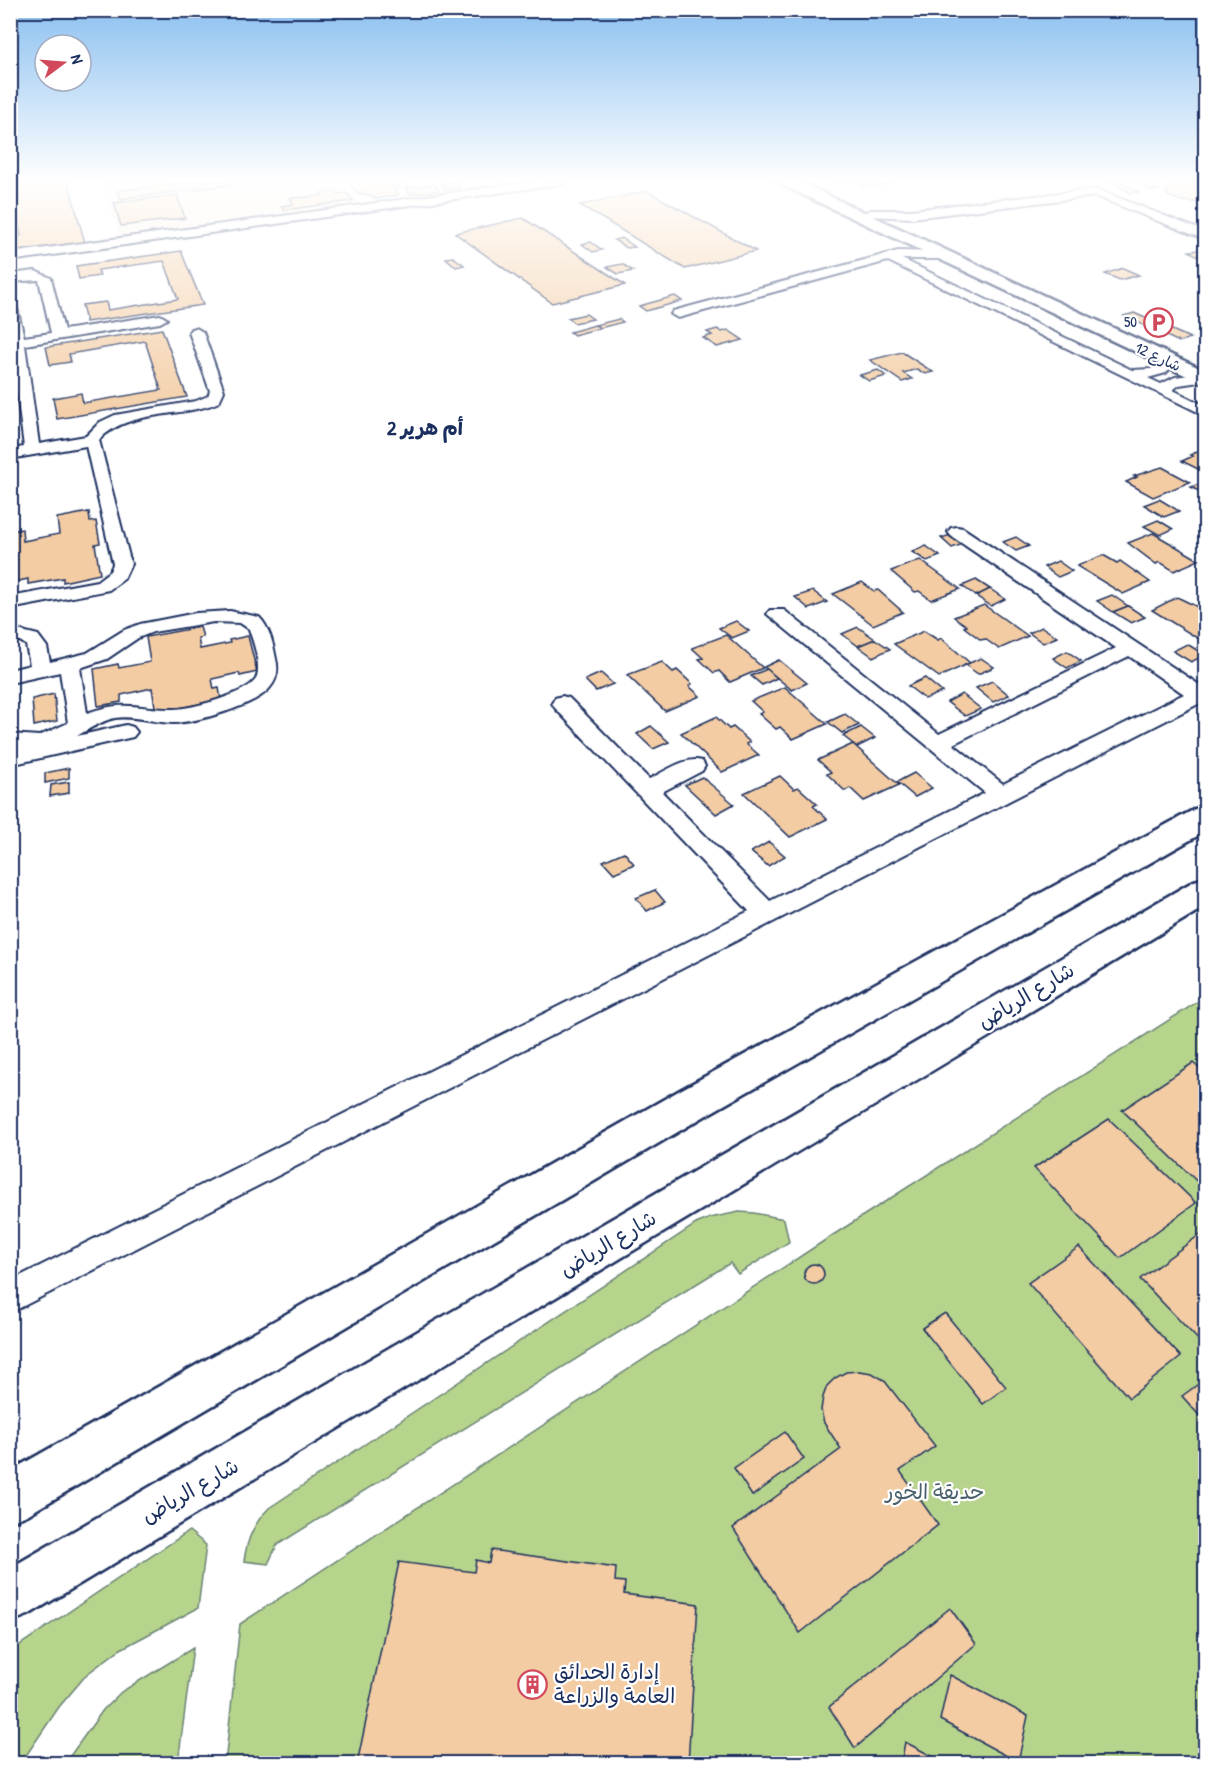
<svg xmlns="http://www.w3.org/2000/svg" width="1216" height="1774" viewBox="0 0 1216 1774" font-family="'Patrick Hand','Playpen Sans Arabic',sans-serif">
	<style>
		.built { fill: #fbf0e3 }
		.green { fill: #b7d48c; stroke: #698275; stroke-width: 1.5 }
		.building { fill: #f3cca3; stroke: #1b2f5e; stroke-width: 1.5 }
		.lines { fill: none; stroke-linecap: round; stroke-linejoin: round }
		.street-casing { stroke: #1b2f5e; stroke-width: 4 }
		.secondary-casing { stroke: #1b2f5e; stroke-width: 5 }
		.street { fill: #fff; fill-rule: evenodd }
		.secondary { fill: #fff; fill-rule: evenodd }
		.labels { text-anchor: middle; stroke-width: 4.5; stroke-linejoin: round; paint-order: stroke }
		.far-poi-label { font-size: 15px; fill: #1b2f5e; stroke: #fff; text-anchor: end }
		.far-street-label { font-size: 15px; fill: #1b2f5e; stroke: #fff }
		.far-district-label { font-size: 20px; font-weight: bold; fill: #1b2f5e; stroke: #fff }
		.near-street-label { font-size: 21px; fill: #1b2f5e; stroke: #fff }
		.near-park-label { font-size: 21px; fill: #4a616c; stroke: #fff }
		.near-poi-label { font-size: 21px; fill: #1b2f5e; stroke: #fff; text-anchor: start }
	</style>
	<rect width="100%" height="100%" fill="#fff"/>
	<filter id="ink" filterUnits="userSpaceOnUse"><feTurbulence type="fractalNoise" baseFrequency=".0167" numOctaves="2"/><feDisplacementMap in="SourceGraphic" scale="12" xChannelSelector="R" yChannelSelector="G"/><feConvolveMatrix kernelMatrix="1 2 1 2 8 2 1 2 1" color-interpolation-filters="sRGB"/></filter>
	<g filter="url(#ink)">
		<polygon class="built" points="101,181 343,181 361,205 136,236 119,234"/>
		<g class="green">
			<polygon points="1205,997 1205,1763 225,1764 240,1624 833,1235"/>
			<path d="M739,1212l15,1 30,6 5,23 -51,32 -8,-11 -453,282 -9,19 -24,-3c3,-22 10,-38 25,-53l427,-284 14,-6z"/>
			<polygon points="189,1531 206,1545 198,1608 119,1650 87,1674 59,1707 21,1763 11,1763 11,1651"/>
			<polygon points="193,1648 178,1763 65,1763 103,1710 121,1692"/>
		</g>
		<g class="building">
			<polygon points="11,181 68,181 85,243 10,253 10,237 21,236"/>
			<polygon points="197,181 236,181 238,184 120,199 117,191"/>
			<polygon points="350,181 399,181 401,183 390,186 400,187 394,190 399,195 375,199 372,196 357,193 349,183"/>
			<polygon points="838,181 884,181 888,184 863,187 856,181 841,183"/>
			<polygon points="1110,181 1119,181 1139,192 1131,193"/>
			<polygon points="1134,181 1143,181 1159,190 1151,191"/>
			<polygon points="1167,181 1206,181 1206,203 1181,201 1168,196 1166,193 1173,184"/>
			<polygon points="456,182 461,188 446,190 441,184"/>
			<polygon points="434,184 439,191 410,194 405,188"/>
			<polygon points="335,191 337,194 347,193 353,201 284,210 281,206 293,204 290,198 322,196 320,193"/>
			<polygon points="647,191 756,251 685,269 580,205"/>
			<polygon points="177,195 185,218 121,226 114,203"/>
			<polygon points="523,218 625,285 552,303 455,233"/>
			<polygon points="622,238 635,247 627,248 614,240"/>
			<polygon points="591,242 602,250 593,252 582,244"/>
			<polygon points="1206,249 1206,261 1189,251"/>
			<polygon points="181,251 203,305 86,322 82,305 106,302 108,310 178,299 164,261 98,270 100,276 79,279 76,266"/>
			<polygon points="453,257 464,265 456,267 446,258"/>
			<polygon points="622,264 633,271 618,274 607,267"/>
			<polygon points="1123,268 1139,275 1120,280 1105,274"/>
			<polygon points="675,296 682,301 646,311 639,306"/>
			<polygon points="1134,313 1190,338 1179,342 1124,316"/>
			<polygon points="586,314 593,319 574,323 568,318"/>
			<polygon points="619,319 623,322 600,328 595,325"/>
			<polygon points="595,325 600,328 574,335 570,332"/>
			<polygon points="162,329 187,397 57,419 53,398 81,393 83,403 161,390 145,341 69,354 71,362 50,365 46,347"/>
			<polygon points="717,329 722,332 728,330 743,340 717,347 703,338 712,335 707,332"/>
			<polygon points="902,352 933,372 925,374 917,369 903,373 912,379 902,382 870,360"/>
			<polygon points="878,370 886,376 869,381 860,375"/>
			<polygon points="1204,449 1206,473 1182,461 1193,456 1190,455"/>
			<polygon points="1162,467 1190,482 1153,497 1126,482 1137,477 1134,476"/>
			<polygon points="1204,482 1206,495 1191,487"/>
			<polygon points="1159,499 1179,511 1164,517 1144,505"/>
			<polygon points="89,512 90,522 96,521 100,543 95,544 100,574 63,582 63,578 28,584 28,579 10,583 10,531 22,529 23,541 59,534 57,518"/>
			<polygon points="1158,520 1173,529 1160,535 1144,526"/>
			<polygon points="1153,533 1199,560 1174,571 1160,562 1156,564 1128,543"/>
			<polygon points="954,534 966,543 952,548 941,538"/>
			<polygon points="1016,537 1029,546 1016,551 1003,542"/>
			<polygon points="926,546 940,556 927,561 912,552"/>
			<polygon points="1103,555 1117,563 1120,561 1150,582 1123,594 1077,566"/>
			<polygon points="920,560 960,589 931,600 919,591 915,592 891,571"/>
			<polygon points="1058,561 1072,571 1058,577 1044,567"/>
			<polygon points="976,580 990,589 976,596 962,586"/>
			<polygon points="862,582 874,591 878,590 903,612 873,625 833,594"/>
			<polygon points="990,589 1005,599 991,606 976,596"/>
			<polygon points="813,591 827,602 809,609 795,597"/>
			<polygon points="1112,595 1128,606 1113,612 1097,601"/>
			<polygon points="1177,597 1206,611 1206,639 1202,641 1152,610"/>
			<polygon points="984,605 1028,636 999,649 985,639 981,640 964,627 967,626 954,617"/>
			<polygon points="1128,606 1145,617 1131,623 1113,612"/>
			<polygon points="736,621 749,631 732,638 719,628"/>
			<polygon points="200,627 203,637 198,638 200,649 230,643 229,640 248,636 257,672 240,676 239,673 212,679 214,689 219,688 221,699 156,713 152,688 121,695 121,702 98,706 94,669 118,664 119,668 150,662 146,637"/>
			<polygon points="858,627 875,639 858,646 842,634"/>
			<polygon points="1042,627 1057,637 1043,643 1029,633"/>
			<polygon points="924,631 938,640 941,638 970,663 939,677 894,644"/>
			<polygon points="726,635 763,668 730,682 719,671 714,673 699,659 703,658 692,648"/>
			<polygon points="875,639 890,649 873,657 858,646"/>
			<polygon points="1187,644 1205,655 1191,662 1173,651"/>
			<polygon points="1067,651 1081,661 1067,668 1053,658"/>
			<polygon points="981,658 994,667 978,674 965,665"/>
			<polygon points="779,660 807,683 792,690 764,667"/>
			<polygon points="662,662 673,672 677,670 692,684 689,686 700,696 665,711 627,675"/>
			<polygon points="767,669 777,678 762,685 751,676"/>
			<polygon points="601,673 613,684 596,691 585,680"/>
			<polygon points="925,678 942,692 925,699 908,686"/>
			<polygon points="992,681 1009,695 993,702 976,688"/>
			<polygon points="785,687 827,724 793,739 780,727 776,729 759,714 763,712 751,701"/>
			<polygon points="54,694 57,721 34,726 32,699"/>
			<polygon points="962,694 981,709 965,716 947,702"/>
			<polygon points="845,714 859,725 842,733 828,722"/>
			<polygon points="716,717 729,729 733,727 750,742 746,744 759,755 722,772 681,733"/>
			<polygon points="651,726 669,742 653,749 637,734"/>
			<polygon points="861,727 875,738 857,747 843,736"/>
			<polygon points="853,744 899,785 864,801 850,788 845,791 827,774 831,772 818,760"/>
			<polygon points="69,768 69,778 45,783 45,773"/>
			<polygon points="914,773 932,788 915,797 897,782"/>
			<polygon points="780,776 794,789 798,787 817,804 813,806 827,819 790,837 744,793"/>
			<polygon points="702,777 734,804 716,814 685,785"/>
			<polygon points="69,782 69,793 50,796 51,785"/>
			<polygon points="769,842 785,856 768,866 751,852"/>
			<polygon points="624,852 634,864 614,873 603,861"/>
			<polygon points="655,890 665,902 647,911 636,898"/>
			<polygon points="1193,1063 1206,1074 1206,1190 1122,1110"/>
			<polygon points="1109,1119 1196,1203 1120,1258 1034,1168"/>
			<polygon points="1206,1230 1206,1348 1140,1279"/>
			<polygon points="1079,1247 1181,1357 1129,1398 1028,1283"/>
			<circle cx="814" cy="1274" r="10"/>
			<polygon points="945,1313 1006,1387 983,1404 922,1328"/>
			<polygon points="859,1371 872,1373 884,1380 935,1446 900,1471 938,1525 800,1633 733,1528 841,1449 824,1423 821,1410 823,1397 827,1386 835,1378 846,1372"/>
			<polygon points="1204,1380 1206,1382 1206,1423 1182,1396"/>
			<polygon points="785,1432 804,1459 752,1496 734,1468"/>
			<polygon points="491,1550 616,1568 615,1581 625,1582 624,1594 698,1604 688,1764 357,1764 399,1562 474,1572 476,1560 489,1563"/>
			<polygon points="950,1608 976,1644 855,1748 829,1707"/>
			<polygon points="950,1675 1028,1716 1018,1762 940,1720"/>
			<polygon points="905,1742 947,1764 901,1764"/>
		</g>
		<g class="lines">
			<defs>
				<g id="street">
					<polygon points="538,181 568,181 562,184 10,261 10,253"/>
					<polygon points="1096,189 1206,232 1206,240 1095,196 912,218 870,216 864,213 870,210 912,210"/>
					<polygon points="898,251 947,252 949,255 943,259 902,259 1132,370 1151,369 1164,359 1174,359 1176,362 1166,373 1148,378 1161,384 1175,377 1206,373 1206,381 1179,385 1173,390 1206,406 1206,416 888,261 678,318 671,314 673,311"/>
					<path d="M35,271l16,7 13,52 96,-15 7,4 -7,4 -135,22 14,99 47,-8 14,-14 15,-7 81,-14 12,-5 2,-5 -21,-59 2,-3 5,-1 7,4 21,59 -5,11c-38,17 -90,6 -120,38l32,124 -7,15 -15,11 -99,19v-12l87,-16 13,-10 3,-7 -27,-118 -76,13v-10l14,-2 -14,-107v-36l7,4 7,29 27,-4 -12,-53 -29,2v-8z"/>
					<path d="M957,527l6,1 238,158 5,-1v15l-1196,613v-32l739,-370 -194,-203 -3,-5 3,-5 7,-2 7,2 80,81c16,-7 36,-23 53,-18l3,5 -3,5 -40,21 108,109 215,-108 -218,-179 3,-4h14l155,124 177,-86 -165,-112 -3,-4 3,-4zM1129,656l55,38 -181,90 -50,-40z"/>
					<path d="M230,611l29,6c11,11 14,27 17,42 3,12 1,21 -7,30 -15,17 -72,33 -95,34 -20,0 -40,-8 -59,-5 -14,3 -26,11 -38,18l49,-11 7,2 4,5 -4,5 -123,28v-14l7,-2 -7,-1v-14l29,2 29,-13 -8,-51 -50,11v-13l20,-5 -4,-20 -6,-4 -10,-1v-12l28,7 9,12 3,15 37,-9 37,-23 16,-6 56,-11zM214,622l26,1 9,6c4,12 13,37 7,50 -9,15 -65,30 -82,30 -36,1 -47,-10 -87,4l-7,-45 27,-9 31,-21 15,-6z"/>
				</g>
				<g id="secondary">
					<polygon points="777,181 797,181 1206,371 1206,385 780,184"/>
					<polygon points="1206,806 1206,831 710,1113 27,1515 10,1522 10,1471 682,1089 1195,809"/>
					<polygon points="1206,878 1206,906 28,1615 10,1622 10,1568 1194,881"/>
				</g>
			</defs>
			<use href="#street" class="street-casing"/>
			<use href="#secondary" class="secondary-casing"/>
			<use href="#street" class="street"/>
			<use href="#secondary" class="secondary"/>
		</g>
	</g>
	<linearGradient id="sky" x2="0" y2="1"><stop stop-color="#8abff0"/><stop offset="0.42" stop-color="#fff"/><stop offset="1" stop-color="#fff" stop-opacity="0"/></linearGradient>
	<rect width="1216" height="429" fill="url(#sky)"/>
	<defs>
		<symbol id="parking-ring" viewBox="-11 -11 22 22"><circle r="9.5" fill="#fff" stroke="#d1495b" stroke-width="1.5"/><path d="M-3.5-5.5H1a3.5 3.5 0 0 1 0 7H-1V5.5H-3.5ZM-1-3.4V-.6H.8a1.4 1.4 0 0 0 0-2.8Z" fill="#d1495b"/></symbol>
		<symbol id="building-ring" viewBox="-11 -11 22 22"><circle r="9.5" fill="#fff" stroke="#d1495b" stroke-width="1.5"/><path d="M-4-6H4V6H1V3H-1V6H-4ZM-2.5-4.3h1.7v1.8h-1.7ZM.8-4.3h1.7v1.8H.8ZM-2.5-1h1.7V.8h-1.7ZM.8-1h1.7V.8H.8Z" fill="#d1495b"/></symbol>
	</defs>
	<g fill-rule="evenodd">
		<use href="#parking-ring" x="1142" y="306" width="33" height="33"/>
		<use href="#building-ring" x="516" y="1668" width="33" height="33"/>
	</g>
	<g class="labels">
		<g class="far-poi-label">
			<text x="1137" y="327">50</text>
		</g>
		<g class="far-street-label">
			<text transform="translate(1158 357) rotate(25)" y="5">شارع 12</text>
		</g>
		<g class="far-district-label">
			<text x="425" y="435">أم هرير 2</text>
		</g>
		<g class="near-street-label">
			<text transform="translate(1026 996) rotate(-31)" y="7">شارع الرياض</text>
			<text transform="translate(608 1244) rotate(-31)" y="7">شارع الرياض</text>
			<text transform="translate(190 1491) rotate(-30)" y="7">شارع الرياض</text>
		</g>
		<g class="near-park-label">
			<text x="935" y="1499">حديقة الخور</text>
		</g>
		<g class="near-poi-label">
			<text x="554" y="1679">إدارة الحدائق<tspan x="554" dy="24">العامة والزراعة</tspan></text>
		</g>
	</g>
	<rect width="1216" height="1774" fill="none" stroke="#fff" stroke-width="36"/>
	<rect x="18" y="18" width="1180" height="1738" fill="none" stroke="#1b2f5e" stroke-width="2" filter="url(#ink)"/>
	<g transform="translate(63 63) rotate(74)"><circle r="28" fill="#ffffff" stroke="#a4acbf" stroke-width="1.5"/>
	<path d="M0-4.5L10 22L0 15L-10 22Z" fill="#d1495b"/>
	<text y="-9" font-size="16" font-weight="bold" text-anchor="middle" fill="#1b2f5e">N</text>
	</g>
</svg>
